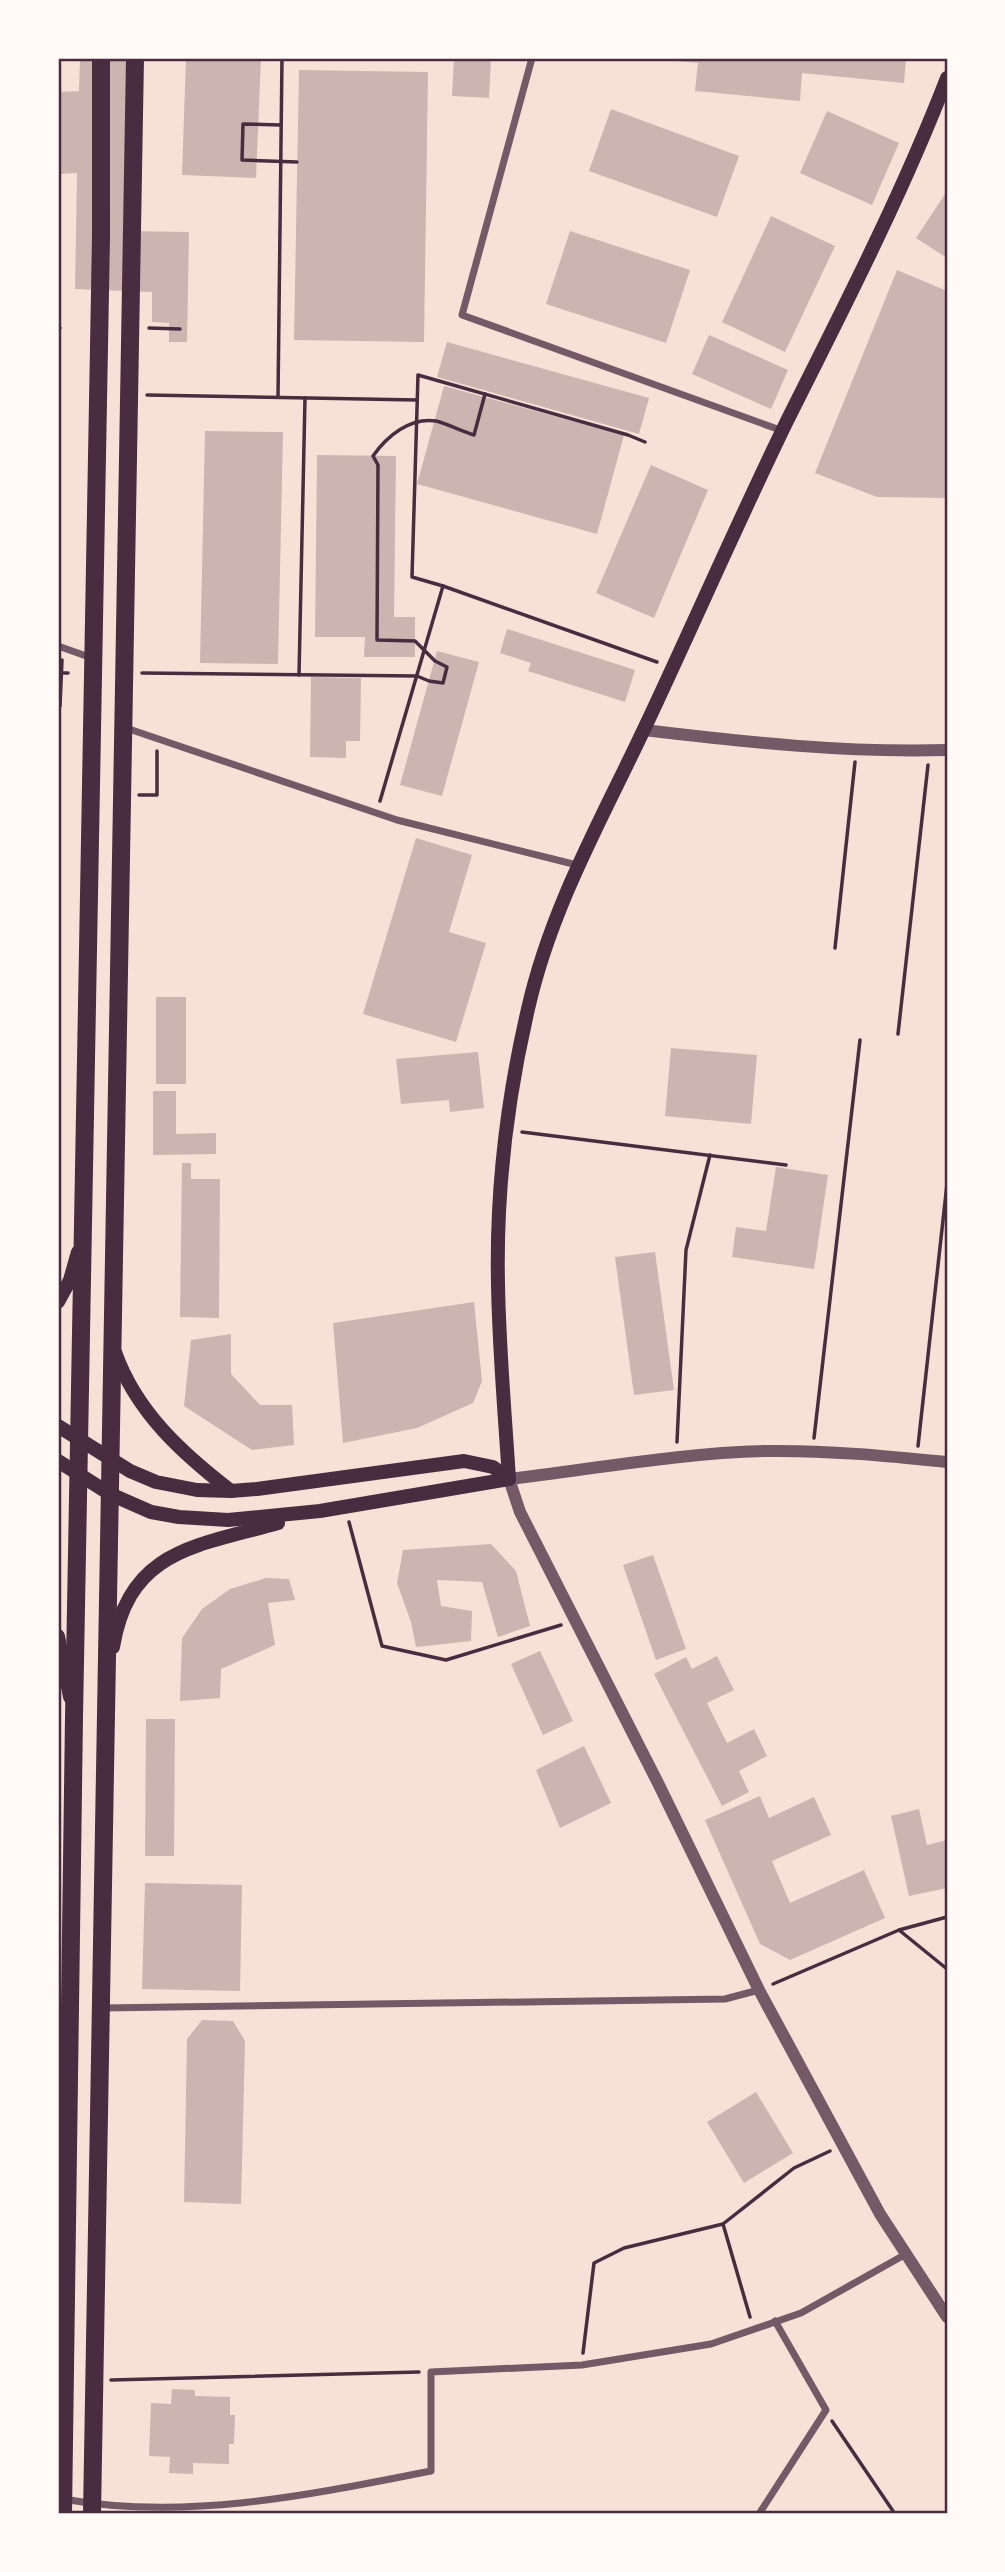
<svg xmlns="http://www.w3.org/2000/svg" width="1005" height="2572" viewBox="0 0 1005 2572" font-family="'DM Sans',sans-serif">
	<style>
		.building { fill: #ccb4b1 }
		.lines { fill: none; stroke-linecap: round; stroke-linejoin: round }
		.path { stroke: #4a2c40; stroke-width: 3.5 }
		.minor { stroke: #755966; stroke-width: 7 }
		.tertiary { stroke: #755966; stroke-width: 12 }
		.secondary { stroke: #4a2c40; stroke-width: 14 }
		.primary { stroke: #4a2c40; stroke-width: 18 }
		.neatline { fill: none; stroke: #4a2c40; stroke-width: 2.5 }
	</style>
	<rect width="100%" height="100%" fill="#f7e1d7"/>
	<g class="building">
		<polygon points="80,58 130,58 126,231 189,232 187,342 169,342 169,323 152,322 152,292 75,289 77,173 58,174 58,92 79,91"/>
		<polygon points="186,58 261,58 256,178 182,175"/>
		<polygon points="454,58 491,58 489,98 452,96"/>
		<polygon points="666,58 906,58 904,83 802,73 800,101 695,91 698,63 666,60"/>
		<polygon points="299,70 428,72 424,342 294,340"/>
		<polygon points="611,109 739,156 717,217 589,171"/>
		<polygon points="827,111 899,143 872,205 800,173"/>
		<polygon points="947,191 947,258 916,238"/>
		<polygon points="771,216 835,246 785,352 722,322"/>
		<polygon points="570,231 690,270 666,343 546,304"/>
		<polygon points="897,270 947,291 947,498 877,497 815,473"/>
		<polygon points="709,335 788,370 771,409 692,374"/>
		<polygon points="447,342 649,398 639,434 437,377"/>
		<polygon points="444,386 624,435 597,534 417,484"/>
		<polygon points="205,431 283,432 278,664 200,663"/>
		<polygon points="317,455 396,456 394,617 415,617 415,657 364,657 365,637 315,637"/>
		<polygon points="651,465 708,490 654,618 596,593"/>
		<polygon points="507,629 635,670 625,702 528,671 531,663 500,653"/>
		<polygon points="437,651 479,662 442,796 400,785"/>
		<polygon points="311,677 361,678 360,741 346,741 346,758 310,757"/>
		<polygon points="416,838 472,855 449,932 486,943 456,1042 363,1014"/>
		<rect x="156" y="997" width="30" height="87"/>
		<polygon points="671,1048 757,1055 751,1124 665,1116"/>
		<polygon points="478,1052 484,1108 450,1112 449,1100 401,1104 396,1059"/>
		<polygon points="153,1091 176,1091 176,1134 216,1133 216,1154 153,1155"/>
		<polygon points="182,1163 191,1163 191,1179 220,1179 219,1318 180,1317"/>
		<polygon points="776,1167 828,1175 814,1269 732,1257 736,1227 766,1231"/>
		<polygon points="655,1252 674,1390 634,1395 615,1257"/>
		<polygon points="474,1302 482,1381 473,1403 417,1428 343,1443 333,1323"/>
		<polygon points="231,1334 231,1374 260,1405 292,1405 294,1445 252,1450 184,1406 191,1340"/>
		<polygon points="491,1544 516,1571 530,1626 498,1637 482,1582 437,1580 441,1606 472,1611 471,1641 416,1647 411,1622 397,1583 403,1550"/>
		<polygon points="653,1555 686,1649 656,1660 623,1565"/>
		<polygon points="266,1578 289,1579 295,1600 268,1603 275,1645 221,1669 220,1698 180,1701 182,1638 202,1609 230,1589"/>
		<polygon points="540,1651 573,1721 543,1735 511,1664"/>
		<polygon points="717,1656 734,1690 707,1703 727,1743 754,1729 767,1756 739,1771 749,1792 722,1806 654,1674 686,1657 692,1669"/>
		<polygon points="146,1719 175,1719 174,1856 145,1856"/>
		<polygon points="584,1746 611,1803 560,1828 536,1770"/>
		<polygon points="760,1796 769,1818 814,1797 831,1835 772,1861 790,1903 864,1870 885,1918 790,1960 760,1944 705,1820"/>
		<polygon points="919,1809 927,1845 947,1840 947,1888 909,1896 891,1816"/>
		<polygon points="145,1883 242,1885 240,1991 142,1989"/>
		<polygon points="202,2020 233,2021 245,2041 241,2204 184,2202 187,2039"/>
		<polygon points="756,2092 793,2153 744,2183 707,2122"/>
		<polygon points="172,2389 195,2390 195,2396 230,2397 230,2415 235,2415 234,2444 229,2444 229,2464 193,2463 193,2474 169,2473 170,2457 149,2456 151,2403 171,2404"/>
	</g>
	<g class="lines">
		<g class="path">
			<polyline points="281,125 243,124 242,160 297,162"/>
			<polyline points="58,328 60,328"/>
			<polyline points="149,328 180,329"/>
			<polyline points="147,395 417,400"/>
			<polyline points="278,397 282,58"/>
			<polyline points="645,442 628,435 418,375 412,577 443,586 657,662"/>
			<polyline points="58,673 68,673"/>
			<path d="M142,673l275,3 12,5 14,2 4,-16 -12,-6 -20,-20 -38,-1 1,-175 -5,-9c14,-20 37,-39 63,-35 12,3 25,10 38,14l11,-41"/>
			<polyline points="299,675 305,398"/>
			<polyline points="60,706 62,660"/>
			<polyline points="139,795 157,795 157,751"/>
			<polyline points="380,801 443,586"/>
			<polyline points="835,948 855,762"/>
			<polyline points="898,1034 928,765"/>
			<polyline points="522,1132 786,1165"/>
			<polyline points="814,1438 860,1040"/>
			<polyline points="677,1442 686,1250 710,1155"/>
			<polyline points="918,1446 947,1184"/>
			<polyline points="349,1522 382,1646 446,1660 561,1625"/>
			<polyline points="899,1930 947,1969"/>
			<polyline points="773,1984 899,1930 947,1917"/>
			<polyline points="750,2317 723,2224 794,2168 830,2151"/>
			<polyline points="583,2353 594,2263 624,2248 723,2224"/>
			<polyline points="111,2380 419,2372"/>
			<polyline points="832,2421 895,2514"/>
		</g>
		<g class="minor">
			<polyline points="532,58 462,315 783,431"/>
			<polyline points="58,646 92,658"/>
			<polyline points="126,728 397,820 577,865"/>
			<polyline points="103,2008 725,1999 759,1990"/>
			<path d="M63,2499c122,22 247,-4 368,-28v-99l151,-7 129,-21 90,-31 105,-59"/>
			<polyline points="759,2514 826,2410 775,2321"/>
		</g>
		<g class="tertiary">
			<path d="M644,730c101,12 201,23 303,20"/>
			<path d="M947,1462c-60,-6 -121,-12 -182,-11 -85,2 -171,18 -256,28l11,33 138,271 101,207 121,224 67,103"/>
		</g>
		<g class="secondary">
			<polyline points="58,1302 70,1280 78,1252"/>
			<path d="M115,1352c21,60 68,102 116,139"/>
			<polyline points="58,1426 130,1471 156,1482 197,1490 231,1491 257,1489 464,1461 493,1467 509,1479"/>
			<polyline points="58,1461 110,1494 151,1512 179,1517 228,1520 320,1511 509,1479"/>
			<path d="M509,1479c-4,-64 -10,-130 -11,-195 -2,-92 9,-185 30,-275 23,-102 74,-190 118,-284 47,-100 91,-201 139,-300 57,-114 116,-228 162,-347"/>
			<polyline points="58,1636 70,1697"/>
			<path d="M113,1647c16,-98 85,-101 165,-124"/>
		</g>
		<g class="primary">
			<polyline points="63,2514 74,1717 101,237 101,58"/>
			<polyline points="92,2514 135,58"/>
		</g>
	</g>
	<rect width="1005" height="2572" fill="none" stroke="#fffaf5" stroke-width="119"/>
	<rect x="60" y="60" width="886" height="2452" class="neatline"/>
</svg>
